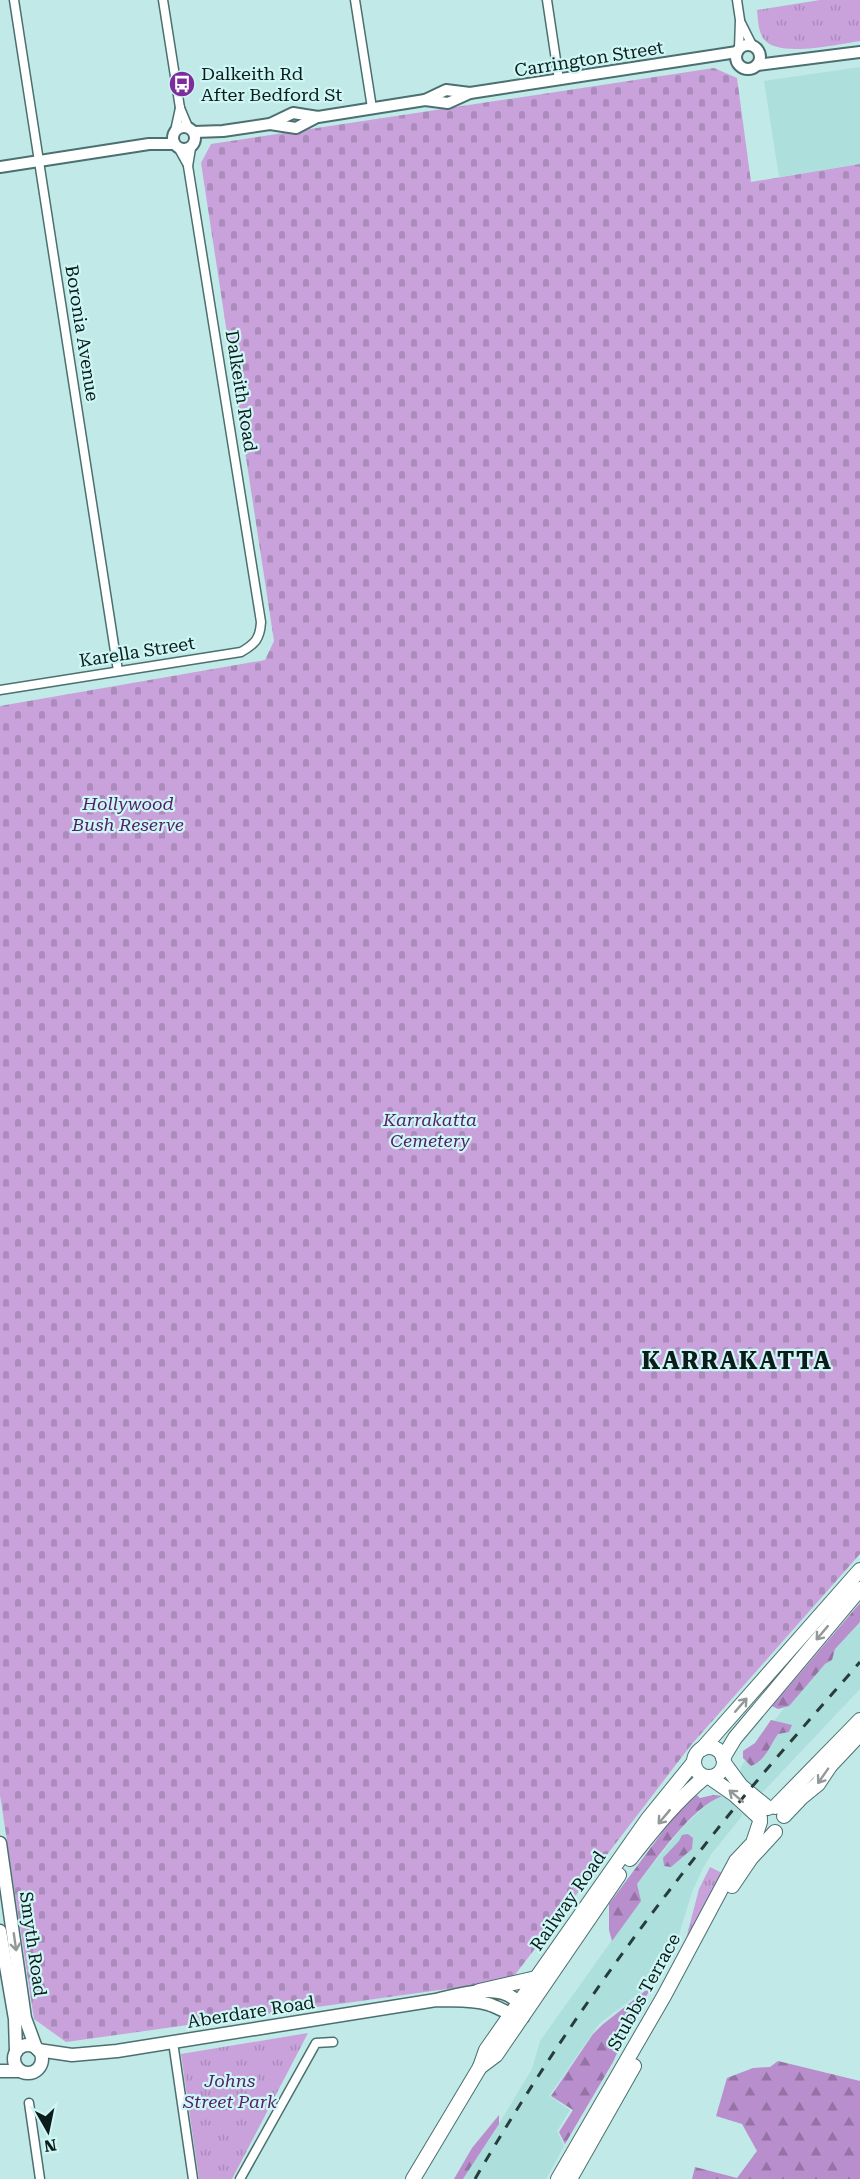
<svg xmlns="http://www.w3.org/2000/svg" width="860" height="2179" viewBox="0 0 860 2179" font-family="'Roboto Serif',serif">
	<style>
		.built { fill: #addfdc }
		.grass { fill: url(#grass-tufts) }
		.forest { fill: url(#forest-firs) }
		.cemetery { fill: url(#cemetery-stones) }
		.lines { fill: none; stroke-linecap: round; stroke-linejoin: round }
		.minor-casing { stroke: #4b706f; stroke-width: 11 }
		.tertiary-casing { stroke: #4b706f; stroke-width: 14 }
		.secondary-casing { stroke: #4b706f; stroke-width: 15 }
		.primary-casing { stroke: #4b706f; stroke-width: 16 }
		.minor { stroke: #fff; stroke-width: 8 }
		.tertiary { stroke: #fff; stroke-width: 10 }
		.secondary { stroke: #fff; stroke-width: 12 }
		.primary { stroke: #fff; stroke-width: 14 }
		.rail { stroke: #283c3b; stroke-width: 3; stroke-dasharray: 10 10; stroke-linecap: butt }
		.oneway { stroke: #929998 }
		.labels { text-anchor: middle; stroke-width: 4.5; stroke-linejoin: round; paint-order: stroke }
		.street-label { font-size: 18px; fill: #0c1c1b; stroke: #cdf6f4 }
		.poi-label { font-size: 18px; fill: #0c1c1b; stroke: #cdf6f4; text-anchor: start }
		.park-label { font-size: 18px; font-style: italic; fill: #541f69; stroke: #cdf6f4 }
		.district-label { font-size: 24px; font-weight: bold; letter-spacing: 1.5px; fill: #0c1c1b; stroke: #cdf6f4 }
	</style>
	<defs>
		<pattern id="grass-tufts" width="24" height="20" patternUnits="userSpaceOnUse" patternTransform="scale(1.5)"><rect width="24" height="20" fill="#c9a2db"/><path d="M3 7l-1-3M5 7V3M7 7l1-3M15 17l-1-3M17 17v-4M19 17l1-3" fill="none" stroke="#ab8bbb"/></pattern>
		<pattern id="forest-firs" width="22" height="20" patternUnits="userSpaceOnUse" patternTransform="scale(1.5)"><rect width="22" height="20" fill="#b98ecc"/><path d="M5 1l3.5 6h-7zM16 11l3.5 6h-7z" fill="#9573a5"/></pattern>
		<pattern id="cemetery-stones" width="16" height="16" patternUnits="userSpaceOnUse" patternTransform="scale(1.5)"><rect width="16" height="16" fill="#c9a2db"/><path d="M2 7V4a2 2 0 0 1 4 0v3zM10 15v-3a2 2 0 0 1 4 0v3z" fill="#ab8bbb"/></pattern>
	</defs>
	<rect width="100%" height="100%" fill="#c0e9e7"/>
	<g class="built">
		<polygon points="860,67 860,164 779,177 764,81"/>
		<polygon points="860,1617 860,1689 761,1794 758,1793 740,1776 741,1767 754,1746 813,1672"/>
		<polygon points="722,1796 728,1798 743,1815 712,1853 703,1868 692,1892 675,1948 651,1984 599,2024 549,2096 570,2110 557,2131 564,2146 546,2179 463,2179 499,2124 532,2069 540,2041 640,1901 637,1884 682,1828 713,1799"/>
	</g>
	<g class="grass">
		<path d="M820,0h40v41c-21,3 -84,18 -97,-3 -5,-8 -5,-19 -6,-28z"/>
		<polygon points="710,1867 722,1873 689,1936 687,1935 699,1889"/>
		<polygon points="308,2033 232,2179 199,2179 181,2054"/>
	</g>
	<g class="forest">
		<polygon points="860,1603 860,1622 835,1649 832,1660 825,1664 789,1706 778,1709 772,1706"/>
		<path d="M771,1720l21,5 -3,7 -11,2c-8,11 -12,26 -27,32l-8,-8v-7l12,-8z"/>
		<path d="M697,1795l3,3 13,-3 9,1c-31,12 -64,61 -85,88l4,17 -29,40 -3,-11v-26l69,-93z"/>
		<polygon points="688,1834 693,1838 692,1849 671,1867 664,1866 663,1858 679,1841 682,1835"/>
		<polygon points="650,1990 634,2016 613,2062 565,2144 559,2132 573,2110 551,2096 593,2034 602,2025 645,1991"/>
		<polygon points="778,2061 860,2081 860,2179 692,2179 695,2167 737,2178 757,2151 742,2124 716,2116 727,2078 753,2068 770,2067"/>
		<polygon points="499,2115 499,2124 463,2179 454,2179 472,2148"/>
	</g>
	<polygon class="cemetery" points="714,68 737,78 751,182 860,164 860,1554 691,1745 511,1980 66,2042 34,2019 0,1795 0,706 265,660 274,641 201,163 211,144"/>
	<g class="lines">
		<defs>
			<g id="minor">
				<polyline points="14,0 118,671"/>
				<polyline points="163,0 180,108 188,127"/>
				<polyline points="355,0 372,108"/>
				<polyline points="547,0 559,80"/>
				<polyline points="737,0 740,20 739,49"/>
				<polyline points="741,23 752,45"/>
				<polyline points="175,131 180,108"/>
				<polyline points="178,147 188,165"/>
				<path d="M0,690l241,-38c14,-8 19,-13 20,-30l-73,-456 3,-18"/>
				<polyline points="173,2042 193,2179"/>
				<polyline points="29,2103 40,2179"/>
				<polyline points="240,2179 316,2043 333,2042"/>
			</g>
			<g id="tertiary">
				<circle cx="748" cy="57" r="12"/>
				<polyline points="757,65 860,52"/>
				<polyline points="425,100 446,90 470,93"/>
				<polyline points="270,124 296,128 317,117"/>
				<circle cx="184" cy="138" r="11"/>
				<polyline points="194,132 223,131 270,124 293,113 318,117 425,100 448,103 470,93 737,52"/>
				<polyline points="0,167 149,144 174,144"/>
			</g>
			<g id="secondary">
				<polyline points="0,1843 25,2018 36,2048"/>
				<polyline points="0,1931 15,2019 16,2052"/>
				<circle cx="28" cy="2059" r="14"/>
				<path d="M38,2050l34,5 45,-4 319,-51c21,-5 66,-19 82,3 2,4 3,10 5,14 -15,-2 -22,-9 -35,-13 -17,-5 -35,-3 -52,-4"/>
				<polyline points="0,2071 20,2071"/>
			</g>
			<g id="primary">
				<circle cx="709" cy="1762" r="15"/>
				<polyline points="702,1749 860,1570"/>
				<polyline points="723,1758 735,1738 860,1589"/>
				<polyline points="724,1763 741,1786 768,1808"/>
				<polyline points="709,1777 735,1795 760,1818"/>
				<polyline points="775,1807 860,1720"/>
				<polyline points="784,1816 802,1797 818,1784 830,1766 860,1734"/>
				<path d="M630,1859c24,-30 46,-58 75,-82"/>
				<polyline points="732,1886 751,1858 775,1832"/>
				<polyline points="479,1991 536,1978"/>
				<polyline points="480,2067 496,2055 619,1875"/>
				<polyline points="413,2179 480,2067 486,2050 647,1820 694,1762"/>
				<polyline points="558,2179 664,1996 736,1861 753,1843 760,1822"/>
				<polyline points="570,2179 634,2066"/>
			</g>
		</defs>
		<use href="#minor" class="minor-casing"/>
		<use href="#tertiary" class="tertiary-casing"/>
		<use href="#secondary" class="secondary-casing"/>
		<use href="#primary" class="primary-casing"/>
		<use href="#minor" class="minor"/>
		<use href="#tertiary" class="tertiary"/>
		<use href="#secondary" class="secondary"/>
		<use href="#primary" class="primary"/>
		<path class="rail" d="M475,2179c68,-117 145,-227 229,-333 49,-63 103,-123 156,-184"/>
	</g>
	<defs><path id="oneway-shaft" d="M-6 0H5M1.5-3L5.5 0L1.5 3" fill="none" stroke-width="1.6" stroke-linecap="round" stroke-linejoin="round" transform="scale(1.5)"/></defs>
	<g class="oneway">
		<use href="#oneway-shaft" transform="translate(822 1633) rotate(130)"/>
		<use href="#oneway-shaft" transform="translate(741 1705) rotate(-49)"/>
		<use href="#oneway-shaft" transform="translate(823 1776) rotate(125)"/>
		<use href="#oneway-shaft" transform="translate(736 1796) rotate(-140)"/>
		<use href="#oneway-shaft" transform="translate(664 1817) rotate(130)"/>
		<use href="#oneway-shaft" transform="translate(15 1942) rotate(82)"/>
	</g>
	<defs>
		<symbol id="bus-disc" viewBox="-11 -11 22 22"><circle r="9.5" fill="#7d2c9c" stroke="#cdf6f4"/><path d="M-5-6H5V4H4V6H2V4H-2V6H-4V4H-5ZM-3.5-4V0h7V-4ZM-3.5 1.2v1.5H-2V1.2ZM2 1.2v1.5H3.5V1.2Z" fill="#fff"/></symbol>
	</defs>
	<g fill-rule="evenodd">
		<use href="#bus-disc" x="167" y="69" width="30" height="30"/>
	</g>
	<g class="labels">
		<g class="street-label">
			<text transform="translate(589 59) rotate(-9)" y="6">Carrington Street</text>
			<text transform="translate(82 333) rotate(81)" y="6">Boronia Avenue</text>
			<text transform="translate(241 391) rotate(81)" y="6">Dalkeith Road</text>
			<text transform="translate(137 652) rotate(-9)" y="6">Karella Street</text>
			<text transform="translate(568 1901) rotate(-55)" y="6">Railway Road</text>
			<text transform="translate(33 1944) rotate(82)" y="6">Smyth Road</text>
			<text transform="translate(644 1992) rotate(-61)" y="6">Stubbs Terrace</text>
			<text transform="translate(251 2012) rotate(-9)" y="6">Aberdare Road</text>
		</g>
		<g class="poi-label">
			<text x="201" y="80">Dalkeith Rd<tspan x="201" dy="21">After Bedford St</tspan></text>
		</g>
		<g class="park-label">
			<text x="128" y="810">Hollywood<tspan x="128" dy="21">Bush Reserve</tspan></text>
			<text x="430" y="1126">Karrakatta<tspan x="430" dy="21">Cemetery</tspan></text>
			<text x="230" y="2087">Johns<tspan x="230" dy="21">Street Park</tspan></text>
		</g>
		<g class="district-label">
			<text x="737" y="1369">KARRAKATTA</text>
		</g>
	</g>
	<g transform="translate(48 2131) rotate(171)" stroke="#cdf6f4" stroke-width="4.5" paint-order="stroke">
	<path d="M0-4.5L10 22L0 15L-10 22Z" fill="#0c1c1b"/>
	<text y="-9" font-size="16" font-weight="bold" text-anchor="middle" fill="#0c1c1b">N</text>
	</g>
</svg>
